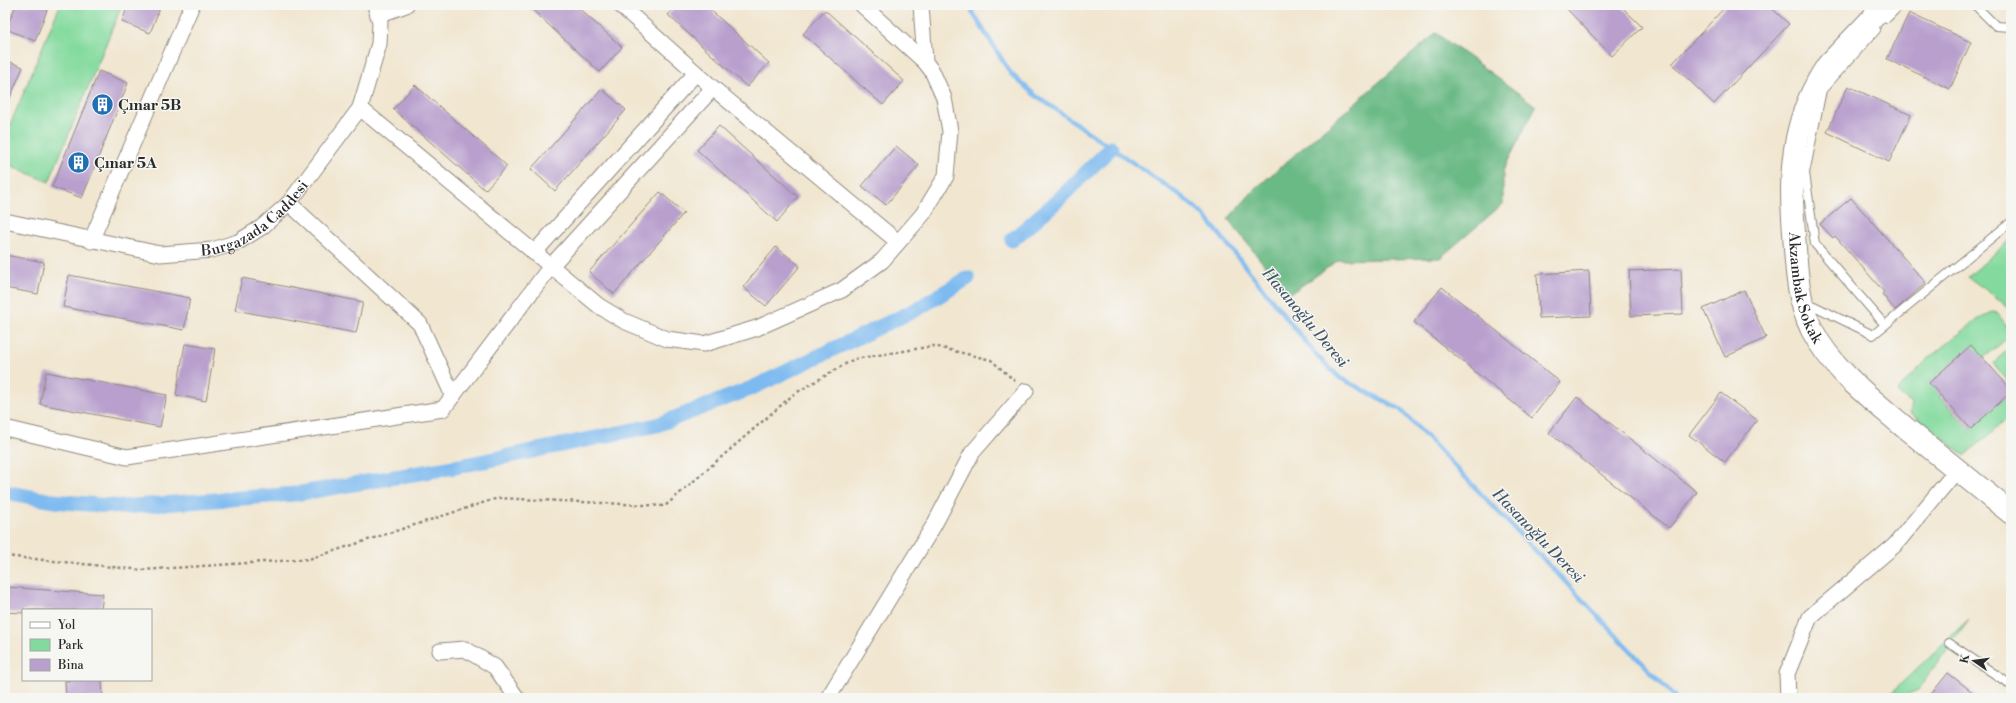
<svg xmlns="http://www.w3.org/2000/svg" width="2016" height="703" viewBox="0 0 2016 703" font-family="'Libre Bodoni',serif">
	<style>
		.green { fill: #83da9e; stroke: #578264 }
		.forest { fill: #6aba85; stroke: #4a7258 }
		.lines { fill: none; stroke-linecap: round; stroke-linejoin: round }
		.stream { stroke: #7dbaf0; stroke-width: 4.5 }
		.canal { stroke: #7dbaf0; stroke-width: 15 }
		.building { fill: #b89fcd }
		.lane-casing { stroke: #8e887e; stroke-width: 10 }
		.street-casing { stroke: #8e887e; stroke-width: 17 }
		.secondary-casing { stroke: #8e887e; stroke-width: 24 }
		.path { stroke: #8e887e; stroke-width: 2.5; stroke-dasharray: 3 3; stroke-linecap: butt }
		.lane { stroke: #fff; stroke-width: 8 }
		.street { stroke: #fff; stroke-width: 15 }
		.secondary { stroke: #fff; stroke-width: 22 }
		.labels { text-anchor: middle; stroke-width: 3; stroke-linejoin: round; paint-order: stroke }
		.poi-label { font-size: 15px; font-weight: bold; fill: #2b2b2b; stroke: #f6f6f2; text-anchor: start }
		.street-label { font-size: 15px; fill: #2b2b2b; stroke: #f6f6f2 }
		.water-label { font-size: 16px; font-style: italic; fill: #445666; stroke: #f6f6f2 }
	</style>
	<rect width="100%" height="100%" fill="#f6f6f2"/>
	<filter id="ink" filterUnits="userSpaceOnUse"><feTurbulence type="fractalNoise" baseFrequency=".025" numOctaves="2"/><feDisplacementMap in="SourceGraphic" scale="8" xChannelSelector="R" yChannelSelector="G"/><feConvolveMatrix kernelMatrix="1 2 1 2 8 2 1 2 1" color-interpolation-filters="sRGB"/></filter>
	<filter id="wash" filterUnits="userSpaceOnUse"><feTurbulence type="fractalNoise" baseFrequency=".012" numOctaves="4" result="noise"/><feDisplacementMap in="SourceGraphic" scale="16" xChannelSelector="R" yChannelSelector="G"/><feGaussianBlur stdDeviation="0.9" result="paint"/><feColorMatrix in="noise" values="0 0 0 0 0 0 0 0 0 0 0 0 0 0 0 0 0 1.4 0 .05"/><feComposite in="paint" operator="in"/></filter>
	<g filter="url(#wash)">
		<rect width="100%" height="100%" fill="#f1e6d0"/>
		<g class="green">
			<polygon points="60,5 122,5 49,182 5,163 5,137"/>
			<polygon points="2011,239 2011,313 2000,300 1968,277"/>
			<path d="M1993,312l4,1 14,18v4l-72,61 31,34 41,-41v32l-4,-3 -42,38 -55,-43 2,-9 -15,-11c24,-32 55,-54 86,-77z"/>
			<polygon points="2011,347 2011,385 1993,363"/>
			<polygon points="1969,619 1918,690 1898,698 1886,698"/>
		</g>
		<polygon class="forest" points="1436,33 1536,106 1503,171 1503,204 1440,258 1339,260 1288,295 1228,219 1255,189"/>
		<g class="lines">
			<polyline class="stream" points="968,5 1011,74 1035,95 1181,196 1204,215 1317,356 1340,378 1400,409 1676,698"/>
			<g class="canal">
				<polyline points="1012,240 1056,202 1111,148"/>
				<polyline points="5,492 53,501 122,507 295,494 460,466 657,425 752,388 917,309 968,278"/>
			</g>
		</g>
		<g id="blocks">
			<g class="building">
				<polygon points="16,5 49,5 35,41 6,29"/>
				<polygon points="128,5 161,5 150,33 122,22"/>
				<polygon points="527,5 575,5 622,47 600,72"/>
				<polygon points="677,5 705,5 769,63 747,87 668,15"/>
				<polygon points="1563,5 1620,5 1642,27 1612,56"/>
				<polygon points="1727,5 1768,5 1789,24 1714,104 1672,64"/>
				<polygon points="825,10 904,81 883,105 803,34"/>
				<polygon points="1909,13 1971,42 1950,89 1887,59"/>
				<polygon points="5,60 23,67 5,110"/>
				<polygon points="99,71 128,83 82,198 52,187"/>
				<polygon points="415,85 507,166 485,190 393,109"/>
				<polygon points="1848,86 1911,115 1889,162 1827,132"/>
				<polygon points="602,89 626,110 555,191 531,169"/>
				<polygon points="719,126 798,197 777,222 697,150"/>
				<polygon points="896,146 919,165 886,205 862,186"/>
				<polygon points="660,192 684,213 614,294 589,272"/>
				<polygon points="1851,198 1926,283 1895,310 1882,294 1884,292 1835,236 1833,238 1820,224"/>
				<polygon points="776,247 800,266 766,306 743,287"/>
				<polygon points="5,255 44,262 38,294 5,288"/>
				<polygon points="1681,269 1683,314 1631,316 1629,271"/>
				<polygon points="1589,271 1591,316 1539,318 1537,274"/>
				<polygon points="69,275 190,298 184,330 63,307"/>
				<polygon points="242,278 363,302 356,333 235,310"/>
				<polygon points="1442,287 1560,382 1532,418 1414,322"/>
				<polygon points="1744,290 1766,338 1725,357 1703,309"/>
				<polygon points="185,344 215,349 206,401 176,395"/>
				<polygon points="1971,345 2011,389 2011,392 1971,429 1929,383"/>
				<polygon points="46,372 167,395 160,427 40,404"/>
				<polygon points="1721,393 1757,420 1725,462 1689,435"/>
				<polygon points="1577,397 1697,492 1669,528 1549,433"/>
				<polygon points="5,587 103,594 101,610 23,610 23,613 5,612"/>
				<polygon points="1948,673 1980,698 1928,698"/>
				<polygon points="78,680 102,680 103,698 66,698 65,681"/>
			</g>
		</g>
	</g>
	<g filter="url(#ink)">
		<use href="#blocks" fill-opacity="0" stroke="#8e887e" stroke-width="1"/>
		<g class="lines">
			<defs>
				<g id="lane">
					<polyline points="1975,5 1996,26 2011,27"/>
					<polyline points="1887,18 1900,5"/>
					<polyline points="1876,30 1822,90 1805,173 1815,244 1885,325"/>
					<polyline points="1806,302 1873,335 2011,222"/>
					<polyline points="1949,643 2011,685"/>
				</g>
				<g id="street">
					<polyline points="620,5 713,88 898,242"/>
					<polyline points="921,5 925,62"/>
					<polyline points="378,15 406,5"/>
					<polyline points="360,108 599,306 624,321 667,339 704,344 757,328 842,290 882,261 923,214 946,176 950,131 944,98 932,71 925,62 862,5"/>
					<polyline points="289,203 420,324 453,396"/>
					<path id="s1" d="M5,221l155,33 52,-4 26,-8 24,-15 27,-24 71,-95 19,-64 1,-22 -5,-17"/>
					<polyline points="91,241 192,5"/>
					<polyline points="534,253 696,73"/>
					<polyline points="5,428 127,457 443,409 551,266 713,88"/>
					<polyline points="440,651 465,649 495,667 517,698"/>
					<polyline points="828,698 934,525 972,453 1026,391"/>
					<polyline points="1788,698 1787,674 1810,617 1895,545 1957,470"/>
				</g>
				<g id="secondary">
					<path id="s2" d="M1885,5l-57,60c-32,47 -39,97 -35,153 3,37 2,78 19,112 21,40 57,67 91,96 36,29 72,58 108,87"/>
				</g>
			</defs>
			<use href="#lane" class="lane-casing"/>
			<use href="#street" class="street-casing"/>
			<use href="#secondary" class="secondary-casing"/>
			<polyline class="path" points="5,556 142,570 309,559 498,498 665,506 794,394 854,359 934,346 991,360 1016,382"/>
			<use href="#lane" class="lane"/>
			<use href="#street" class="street"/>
			<use href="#secondary" class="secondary"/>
		</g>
	</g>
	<defs>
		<symbol id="building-disc" viewBox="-11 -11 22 22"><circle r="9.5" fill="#1f6fb2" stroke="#f6f6f2"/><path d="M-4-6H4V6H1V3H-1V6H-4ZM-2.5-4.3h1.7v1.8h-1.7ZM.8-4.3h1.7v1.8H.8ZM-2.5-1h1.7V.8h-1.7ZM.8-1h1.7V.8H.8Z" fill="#fff"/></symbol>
	</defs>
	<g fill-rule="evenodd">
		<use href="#building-disc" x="90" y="92" width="25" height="25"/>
		<use href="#building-disc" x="66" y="150" width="25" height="25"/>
	</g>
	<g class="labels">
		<g class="poi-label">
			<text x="118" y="110">Çınar 5B</text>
			<text x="94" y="168">Çınar 5A</text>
		</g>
		<g class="street-label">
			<text dy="5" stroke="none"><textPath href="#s1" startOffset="264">Burgazada Caddesi</textPath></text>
			<text dy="5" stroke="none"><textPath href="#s2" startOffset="314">Akzambak Sokak</textPath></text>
		</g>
		<g class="water-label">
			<text transform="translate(1306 317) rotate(50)" y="6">Hasanoğlu Deresi</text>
			<text transform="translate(1539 535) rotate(46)" y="6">Hasanoğlu Deresi</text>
		</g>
	</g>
	<rect width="2016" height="703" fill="none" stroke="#f6f6f2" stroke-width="20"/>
	<rect x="22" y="609" width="130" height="72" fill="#f6f6f2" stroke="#a5a5a2"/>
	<rect x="30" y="622" width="20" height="6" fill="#ffffff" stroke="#a5a5a2"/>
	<text x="58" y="629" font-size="12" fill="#2b2b2b">Yol</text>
	<rect x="30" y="639" width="20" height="12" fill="#83da9e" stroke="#a5a5a2"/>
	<text x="58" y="649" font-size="12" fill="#2b2b2b">Park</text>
	<rect x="30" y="659" width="20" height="12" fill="#b89fcd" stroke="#a5a5a2"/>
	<text x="58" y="669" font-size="12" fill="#2b2b2b">Bina</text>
	<g transform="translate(1974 661) rotate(283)" stroke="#f6f6f2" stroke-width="3" paint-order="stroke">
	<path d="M0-3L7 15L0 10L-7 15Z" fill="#2b2b2b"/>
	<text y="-6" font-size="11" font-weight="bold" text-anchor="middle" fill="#2b2b2b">K</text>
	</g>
</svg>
